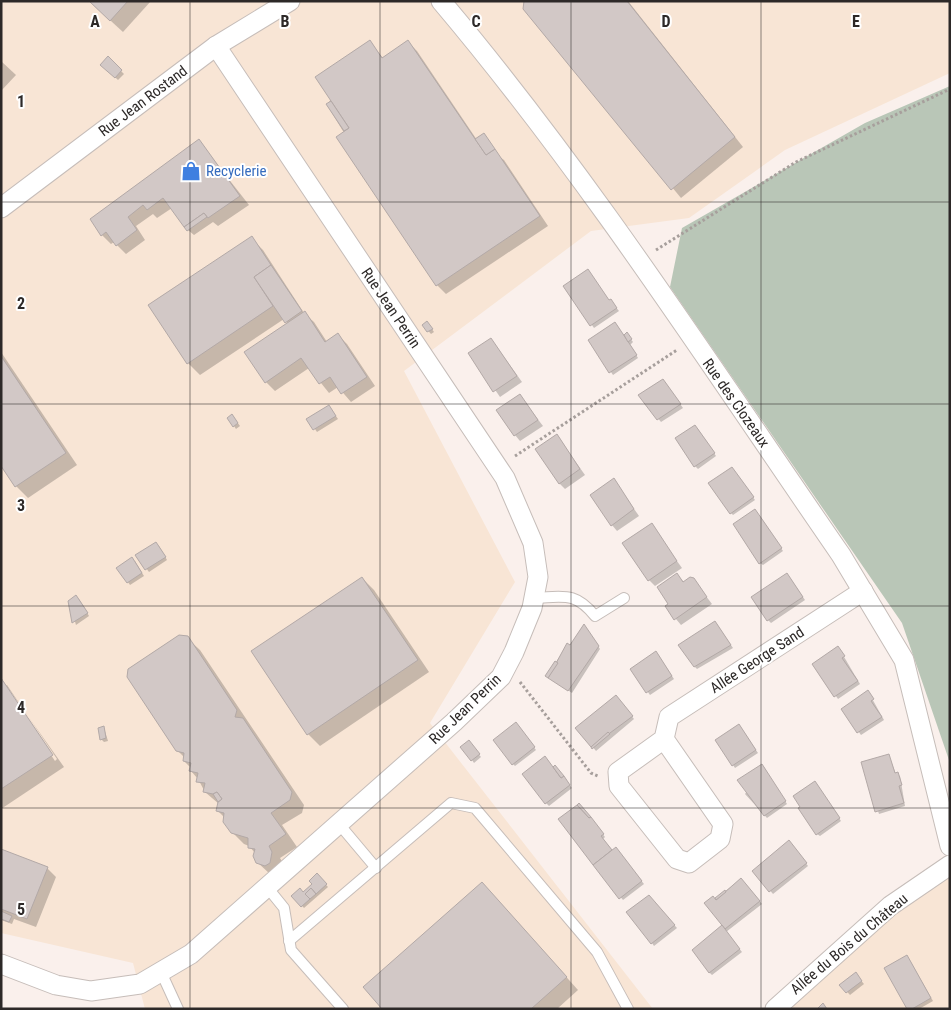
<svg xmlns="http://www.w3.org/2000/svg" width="951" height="1010" viewBox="0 0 951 1010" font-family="'Roboto Condensed',sans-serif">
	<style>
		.commercial { fill: #f8e5d5 }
		.green { fill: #b9c6b7 }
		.shadow { fill: #0003; fill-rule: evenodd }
		.building { fill: #d2c8c6; stroke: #b3a9a7 }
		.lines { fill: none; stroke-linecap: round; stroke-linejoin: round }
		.lane-casing { stroke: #c6bdb9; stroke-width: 12 }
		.street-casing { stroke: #c6bdb9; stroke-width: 21 }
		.path { stroke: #a79f9c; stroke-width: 3; stroke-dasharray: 2.5 2.5; stroke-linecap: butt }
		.lane { stroke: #fff; stroke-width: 10 }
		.street { stroke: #fff; stroke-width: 19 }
		.grid { fill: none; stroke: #2d2928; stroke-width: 1; stroke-opacity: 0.55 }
		.labels { text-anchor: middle; stroke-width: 4; stroke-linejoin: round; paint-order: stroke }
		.street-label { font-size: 15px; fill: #2d2928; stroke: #fff }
		.shop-label { font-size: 15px; fill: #366cbe; stroke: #fff; text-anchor: start }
		.grid-label { font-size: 16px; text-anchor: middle; font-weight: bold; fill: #2d2928; stroke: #fff; stroke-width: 4; stroke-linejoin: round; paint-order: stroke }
	</style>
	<rect width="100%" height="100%" fill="#faf0ec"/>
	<g class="commercial">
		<polygon points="1,1 950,1 950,73 785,150 689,218 591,231 404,371 515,582 430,723 653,1009 145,1009 133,963 1,933"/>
		<polygon points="949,855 950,1009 769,1009"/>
	</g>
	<polygon class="green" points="950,86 950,763 902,623 670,287 682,228 865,123"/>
	<g class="shadow">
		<polygon points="89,1 151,1 123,32"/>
		<polygon points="525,1 628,1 743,147 681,198 524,9"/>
		<polygon points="369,42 384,59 408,42 417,51 477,140 504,160 548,226 446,294 437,285 327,105"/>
		<polygon points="108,58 124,74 118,80 102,65"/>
		<polygon points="1,61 16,75 1,91"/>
		<polygon points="199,141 249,205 218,226 213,222 194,235 188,230 172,208 157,218 153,214 136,226 145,240 126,254 114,242 111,244 102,235"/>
		<polygon points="251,238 263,250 304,313 314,322 327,342 338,335 347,344 375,386 351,402 338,387 329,393 309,368 275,391 266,382 288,324 284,319 200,375 188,363"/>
		<polygon points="565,286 611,301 619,311 594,328"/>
		<polygon points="423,325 429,325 434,332 431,334"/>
		<polygon points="627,334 633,342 630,345 638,358 613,375 589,340"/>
		<polygon points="491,339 522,382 500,397 470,353"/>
		<polygon points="1,352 77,465 28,498 16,486 1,464"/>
		<polygon points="665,383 683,408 661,422 640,396"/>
		<polygon points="520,396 543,426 520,441 515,435"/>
		<polygon points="331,409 338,419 317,432 308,419"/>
		<polygon points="232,415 240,426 236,429 234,426"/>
		<polygon points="698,429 716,456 698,469 695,466"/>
		<polygon points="557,436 585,475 565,489 559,483"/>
		<polygon points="734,471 755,500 733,515 731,513"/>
		<polygon points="614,480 639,516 617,531 612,525"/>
		<polygon points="757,513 783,551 763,565 760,563"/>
		<polygon points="651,525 682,568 655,586 649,580"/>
		<polygon points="159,546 167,560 149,572 137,556"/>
		<polygon points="135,561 144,576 130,585 118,568"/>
		<polygon points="677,575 684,582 693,579 712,604 681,625 666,607 670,604"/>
		<polygon points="789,577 805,600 771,623 768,620"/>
		<polygon points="362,578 374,590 429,672 320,746 308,734"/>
		<polygon points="79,599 89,616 76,625 69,601"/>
		<polygon points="717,625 733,648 697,669 695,667"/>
		<polygon points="586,628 600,649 572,693 547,676 567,645 570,646"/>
		<polygon points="187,638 200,650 304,805 302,813 282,825 297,847 280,858 284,865 270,874 257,862 255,853 249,846 244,844 232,832 225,818 218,811 219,804 205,792 198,779 191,771 191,768 184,761 184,757 177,750"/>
		<polygon points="840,650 860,684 838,699 813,664"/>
		<polygon points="658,655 674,679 650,695 631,669"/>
		<path d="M1,678l63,89 -63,42zM4,685h3l50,74 -2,2z"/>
		<polygon points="870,695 884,720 861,735 842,709"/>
		<polygon points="618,699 634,719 596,751 577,728"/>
		<polygon points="518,726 536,750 515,766 513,764"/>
		<polygon points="104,728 108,741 104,742 101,739"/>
		<polygon points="741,728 758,753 735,768 733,765"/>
		<polygon points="471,745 481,757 474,763 472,760"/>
		<polygon points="889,756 896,774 900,776 905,806 879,814 862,762"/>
		<polygon points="544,758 572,788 549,806 546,803"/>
		<polygon points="764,768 787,804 767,818 745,794"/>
		<polygon points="817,785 841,821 820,836 817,834"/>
		<polygon points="582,807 605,837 603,839 613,851 618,852 644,884 623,900 560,820"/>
		<polygon points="791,844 808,866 773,894 754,871"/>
		<polygon points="1,850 47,868 56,877 36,927 14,919 12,924 1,920"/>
		<polygon points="317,875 328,887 304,908 293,896 304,894 314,884"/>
		<polygon points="741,879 762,904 726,932 742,952 712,975 709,972 723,925 715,899"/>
		<polygon points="482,883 578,990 557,1009 384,1009"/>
		<polygon points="649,897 677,928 654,946 652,943"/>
		<polygon points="909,959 933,1001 919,1009 908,1009"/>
		<polygon points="858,977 864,984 850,995 841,985"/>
	</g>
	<g class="building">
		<polygon points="89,1 128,1 110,21"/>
		<polygon points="524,1 627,1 735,137 671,190 523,9"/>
		<polygon points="370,40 382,58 408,40 486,155 495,149 540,216 436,286 336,137 349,128 315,77"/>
		<polygon points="108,56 122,70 115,78 100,65"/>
		<polygon points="331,101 349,128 344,131 326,104"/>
		<polygon points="484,133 495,149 486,155 475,139"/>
		<polygon points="199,139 240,196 208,218 204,213 184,227 163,198 147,210 143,205 128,217 137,230 116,246 106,232 101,236 90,219"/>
		<polygon points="204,213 207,217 187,231 184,227"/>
		<polygon points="252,236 271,265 254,277 273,306 187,364 148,305"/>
		<polygon points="271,265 302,311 285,323 254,277"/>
		<polygon points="588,269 609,300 611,299 617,308 590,326 563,286"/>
		<polygon points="305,311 325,342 338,333 367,377 341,394 330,377 319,384 301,358 265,383 244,352"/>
		<polygon points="427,321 433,329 427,332 422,325"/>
		<polygon points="615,322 637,355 609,373 588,340"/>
		<polygon points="627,332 632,339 628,342 624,335"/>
		<polygon points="491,338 517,376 493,392 468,353"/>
		<polygon points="1,356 66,453 15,487 1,466"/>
		<polygon points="663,379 681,404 657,420 638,395"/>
		<polygon points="520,394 538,420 514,436 496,410"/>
		<polygon points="329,405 336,416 313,430 306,419"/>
		<polygon points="232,414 238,423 233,427 227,418"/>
		<polygon points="695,425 715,453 694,467 675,438"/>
		<polygon points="557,434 580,469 559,484 535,449"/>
		<polygon points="732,467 754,497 730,514 708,483"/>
		<polygon points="614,478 634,509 611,526 590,495"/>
		<polygon points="755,509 782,548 759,564 733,524"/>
		<polygon points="652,523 677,561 648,581 622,543"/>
		<polygon points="156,542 166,557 145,570 135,555"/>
		<polygon points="132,557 142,573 127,583 116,568"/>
		<polygon points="677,573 683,582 690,577 694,578 707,597 674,620 665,606 668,604 657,587"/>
		<polygon points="787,573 803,597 767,621 751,597"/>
		<polygon points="362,577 418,660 307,735 251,651"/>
		<polygon points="76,595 88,613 72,623 68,601"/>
		<polygon points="715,621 731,645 694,667 678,645"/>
		<polygon points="584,624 599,646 568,691 548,678 567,643 570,645"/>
		<polygon points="179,635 188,636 237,710 235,717 243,718 292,792 290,800 271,813 286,834 269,846 272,852 270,863 265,866 256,863 253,856 255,849 248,848 248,838 231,833 223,822 224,813 216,811 218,802 222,799 217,792 213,794 203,792 205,783 196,782 198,773 189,771 191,763 183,761 184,753 176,751 127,677 128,669"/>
		<polygon points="838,646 845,656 842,658 858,681 834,697 812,664"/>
		<polygon points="656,651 672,676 646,693 630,669"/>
		<polygon points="555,661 558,663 548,678 545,676"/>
		<polygon points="1,678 53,755 1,789"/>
		<polygon points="868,690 874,699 871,701 882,717 857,733 841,709"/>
		<polygon points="616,695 633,716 591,747 575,728"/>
		<polygon points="516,722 535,747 512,765 493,740"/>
		<polygon points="739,724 756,750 732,766 715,740"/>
		<polygon points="104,726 106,738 100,740 98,728"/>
		<polygon points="608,732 610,734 592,749 591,747"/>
		<polygon points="469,740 480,754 471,761 460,747"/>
		<polygon points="889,754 895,773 898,772 902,785 899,786 904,803 875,812 861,762"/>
		<polygon points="545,756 561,778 564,776 570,785 545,804 522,774"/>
		<polygon points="762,764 786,801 764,816 737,780"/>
		<polygon points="555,765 564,776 561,778 553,767"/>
		<polygon points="815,781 840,818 816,835 798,808 800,807 793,796"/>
		<polygon points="217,792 222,799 218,802 213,794"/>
		<polygon points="579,803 591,817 589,818 577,805"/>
		<polygon points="577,805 589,818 591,817 604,834 601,836 612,850 593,865 558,819"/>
		<polygon points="789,840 807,863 769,892 752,871"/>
		<polygon points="616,847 642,881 619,899 593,865"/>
		<polygon points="1,849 48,867 27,919 1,909"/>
		<polygon points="317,873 327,884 316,894 311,888 305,894 310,899 301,907 291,896 300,888 303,892 312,884 309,881"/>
		<polygon points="741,878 760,901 725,929 704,903 713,896 716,900"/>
		<polygon points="482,882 567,977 531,1009 382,1009 363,987"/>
		<polygon points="311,888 316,894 310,899 305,894"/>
		<polygon points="725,890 726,892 716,900 715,898"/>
		<polygon points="649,895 675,925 651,944 626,912"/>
		<polygon points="1,911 12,916 9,922 1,919"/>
		<polygon points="722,925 740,949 709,973 692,950"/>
		<polygon points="907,955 931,998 912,1009 907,1009 884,968"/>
		<polygon points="856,972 862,981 846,993 839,985"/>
		<polygon points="823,1003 827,1009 817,1009"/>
	</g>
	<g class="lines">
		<defs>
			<g id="lane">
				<path d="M534,598c29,-1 41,-7 61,18l29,-18"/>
				<polyline points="339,824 376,868"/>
				<polyline points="267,887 284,908 291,950 343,1009"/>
				<polyline points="289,941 451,803 475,808 597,952 628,1009"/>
				<polyline points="161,972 178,1009"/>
			</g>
			<g id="street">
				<path d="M441,1c147,174 271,367 400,554l63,105 46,186"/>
				<polyline points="1,208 216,46 290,1"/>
				<polyline points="664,739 723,824 720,839 689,863 677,859 619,786 618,772 664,739 669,717 863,591"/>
				<polyline points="1,964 56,985 91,991 140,984 191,954 454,722 501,677 514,652 532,608 538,577 533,543 505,478 216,46"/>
				<polyline points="775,1009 890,906 950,865"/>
			</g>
		</defs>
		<use href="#lane" class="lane-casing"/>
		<use href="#street" class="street-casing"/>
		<g class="path">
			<polyline points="656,250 796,162 950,89"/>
			<polyline points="515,456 677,350"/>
			<polyline points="520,682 591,773 598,776"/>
		</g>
		<use href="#lane" class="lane"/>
		<use href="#street" class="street"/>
	</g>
	<path class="grid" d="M190,1v1008M380,1v1008M571,1v1008M761,1v1008M1,202h949M1,404h949M1,606h949M1,808h949"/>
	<defs>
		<symbol id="shop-bare" viewBox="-9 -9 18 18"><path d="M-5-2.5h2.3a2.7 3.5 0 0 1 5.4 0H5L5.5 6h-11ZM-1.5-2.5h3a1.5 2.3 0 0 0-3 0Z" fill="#3f7fe0" stroke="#fff" stroke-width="2.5" paint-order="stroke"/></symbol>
	</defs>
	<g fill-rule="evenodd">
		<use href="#shop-bare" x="177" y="157" width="28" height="28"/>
	</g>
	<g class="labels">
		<g class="street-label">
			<text transform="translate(143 101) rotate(-37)" y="5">Rue Jean Rostand</text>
			<text transform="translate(391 308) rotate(56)" y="5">Rue Jean Perrin</text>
			<text transform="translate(736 403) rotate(55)" y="5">Rue des Clozeaux</text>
			<text transform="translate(757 660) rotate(-33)" y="5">Allée George Sand</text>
			<text transform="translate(465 709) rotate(-44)" y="5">Rue Jean Perrin</text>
			<text transform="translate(849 944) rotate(-40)" y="5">Allée du Bois du Château</text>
		</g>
		<g class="shop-label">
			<text x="206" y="176">Recyclerie</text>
		</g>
	</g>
	<g class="grid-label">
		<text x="95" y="27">A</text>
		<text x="285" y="27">B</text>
		<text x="476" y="27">C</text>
		<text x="666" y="27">D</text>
		<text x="856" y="27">E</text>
		<text x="21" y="107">1</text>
		<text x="21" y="309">2</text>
		<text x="21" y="511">3</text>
		<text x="21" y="713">4</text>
		<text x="21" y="915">5</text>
	</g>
	<rect width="951" height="1010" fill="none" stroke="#2d2928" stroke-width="5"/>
</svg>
